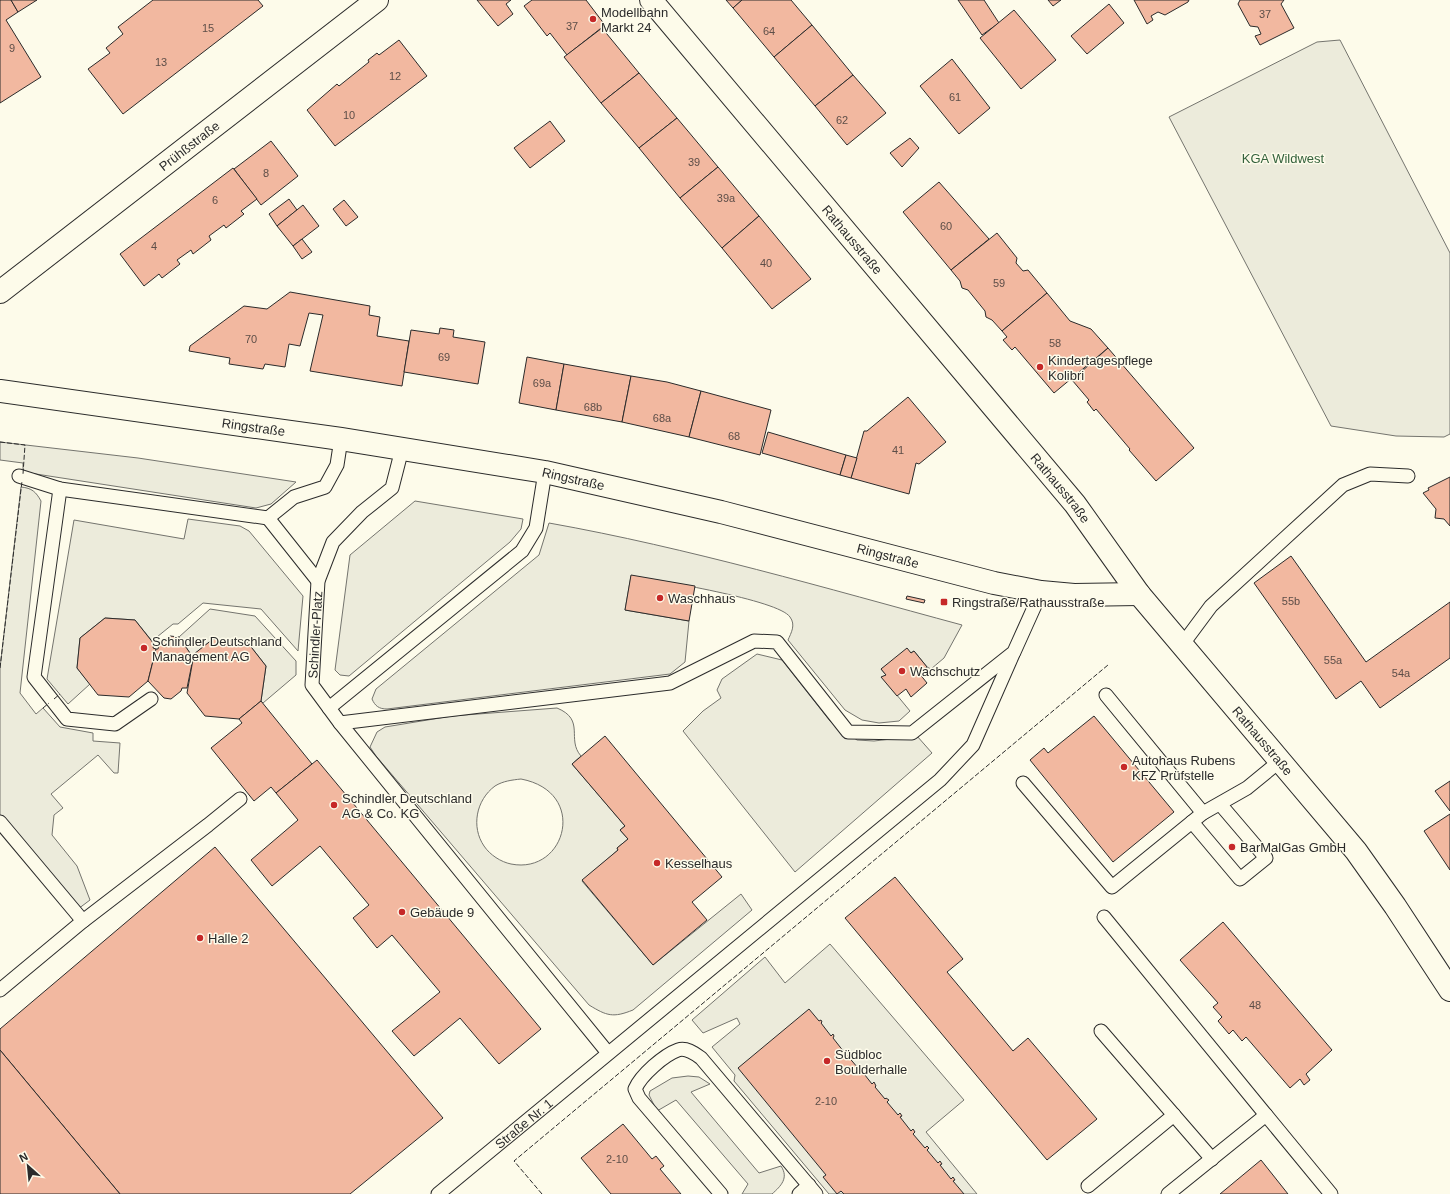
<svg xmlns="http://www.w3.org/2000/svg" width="1450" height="1194" viewBox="0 0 1450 1194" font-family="Arial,sans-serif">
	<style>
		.green { fill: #ecebdb; stroke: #74746e; fill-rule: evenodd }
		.building { fill: #f2b8a0; stroke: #2b2b2b }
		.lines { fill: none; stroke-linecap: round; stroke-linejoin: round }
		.service-casing { stroke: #2b2b2b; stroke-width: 15 }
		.minor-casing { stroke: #2b2b2b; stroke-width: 24 }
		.secondary-casing { stroke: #2b2b2b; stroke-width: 24 }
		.service { stroke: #fdfbea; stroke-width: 13 }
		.minor { stroke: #fdfbea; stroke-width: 22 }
		.secondary { stroke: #fdfbea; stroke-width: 22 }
		.fence { stroke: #2b2b2b; stroke-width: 1; stroke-dasharray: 5 2; stroke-linecap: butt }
		.poi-dot { fill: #c62828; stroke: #fdfbea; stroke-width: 1.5 }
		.labels { text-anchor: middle; stroke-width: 3; stroke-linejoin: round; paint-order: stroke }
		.number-label { font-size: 11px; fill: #5d4e48 }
		.poi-label { font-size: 13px; fill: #2b2b2b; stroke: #fdfbea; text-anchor: start }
		.street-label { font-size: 13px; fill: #2b2b2b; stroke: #fdfbea }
		.park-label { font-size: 13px; fill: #34623c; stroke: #fdfbea }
	</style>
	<rect width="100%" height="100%" fill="#fdfbea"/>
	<g class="green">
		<polygon points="1340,40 1450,253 1450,434 1444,437 1396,436 1331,426 1169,117 1317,42"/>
		<polygon points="0,442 138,458 296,482 271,504 256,508 23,472 23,463 0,460"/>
		<path d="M21,487c11,1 15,5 20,14l-21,192 16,21 7,-6 17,19 33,6v8l27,2 -2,30h-4l-16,-18 -47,39 12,14 -9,7 -2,20 25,31 13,34 -12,9 -78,-94v-147z"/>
		<polygon points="415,501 523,519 521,529 510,542 349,676 340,675 335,670 350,555"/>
		<polygon points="188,519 240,526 249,531 303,596 298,651 261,609 203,603 178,624 173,624 152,641 135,620 105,618 80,638 77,668 90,684 68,704 47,679 74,520 184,539"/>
		<path d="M549,523c140,25 276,65 413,102l-18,33 -13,11 -4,-2 -13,-16 -33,18 5,6 -4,2 28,34 -11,10 -20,2 -17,-3 -17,-10 -57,-70c3,-7 8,-15 2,-23 -11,-17 -133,-37 -159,-41l-6,34 64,11 -4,41 -15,12 -283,35c-8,0 -12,-3 -15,-10l4,-10 163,-134z"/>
		<polygon points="210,609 255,616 296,661 296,675 263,703 261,701 266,666 248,643 213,639 192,656 179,637"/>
		<polygon points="757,654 782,660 830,721 857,740 874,741 917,736 932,753 795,872 683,731 703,711 721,698 717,690 722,679"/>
		<path d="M557,708c29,12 9,31 24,48l-9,8 53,62 -5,4 8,9 -11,9 1,2 -36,31 71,84 88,-71 11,16 -119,100c-20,8 -26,6 -44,-5l-213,-249 -6,-9 7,-15 8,-5 67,-11zM521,779c68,13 45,96 -10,85 -10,-2 -21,-9 -27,-18 -13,-19 -8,-46 11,-60 8,-5 17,-6 26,-7z"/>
		<polygon points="830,944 964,1100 926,1132 977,1194 829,1194 734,1081 735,1075 712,1047 740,1024 737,1018 703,1033 692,1020 765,957 785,983"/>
		<path d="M688,1076l11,1 11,7 -19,8 68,81 22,-7c8,12 0,20 -9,28h-30l6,-10 -72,-84 -19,11 -8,-16 1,-4 22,-13z"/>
	</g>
	<g class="building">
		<polygon points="0,0 11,0 18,12 6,20 41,77 0,103"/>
		<polygon points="11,0 37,0 18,12"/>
		<polygon points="153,0 258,0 263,6 123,114 88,69 110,53 106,48 123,34 118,27"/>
		<polygon points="477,0 511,0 506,4 513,14 498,26"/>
		<polygon points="532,0 586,0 605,25 567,55 550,33 547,36 524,6"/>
		<polygon points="726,0 742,0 733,8"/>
		<polygon points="742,0 791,0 812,25 774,57 733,8"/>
		<polygon points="958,0 984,0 999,23 982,35"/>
		<polygon points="1048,0 1061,0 1053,6"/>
		<polygon points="1134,0 1189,0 1188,2 1165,15 1158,12 1151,16 1153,20 1147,24"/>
		<polygon points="1240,0 1284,0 1281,4 1294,28 1260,45 1255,36 1261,34 1258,27 1250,26 1238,4"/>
		<polygon points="1109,4 1124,23 1087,54 1071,36"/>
		<polygon points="1014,10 1056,60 1021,89 980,38"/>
		<polygon points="812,25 853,75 815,106 774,57"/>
		<polygon points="602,28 639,73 601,103 564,57"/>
		<polygon points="399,40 427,76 335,146 307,110 337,84 339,86 369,62 368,60 377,53 379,55"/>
		<polygon points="952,59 990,108 959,134 920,86"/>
		<polygon points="639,73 677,118 639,148 601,103"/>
		<polygon points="853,75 886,113 847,145 815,106"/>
		<polygon points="677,118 718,167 680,198 639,148"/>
		<polygon points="550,121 565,141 530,168 514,148"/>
		<polygon points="910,138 919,148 902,167 890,153"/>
		<polygon points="271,141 298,176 261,205 234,169"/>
		<polygon points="718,167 759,216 722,248 680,198"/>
		<polygon points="233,168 257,199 241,211 244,214 226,228 224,225 209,236 211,240 193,254 191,250 177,260 180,264 162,278 159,274 144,286 120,254"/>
		<polygon points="939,182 989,239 951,270 903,212"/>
		<polygon points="289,199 297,210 277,226 269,214"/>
		<polygon points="344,200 358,217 346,226 333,209"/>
		<polygon points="303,205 319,226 293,246 277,226"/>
		<polygon points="759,216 811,279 772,309 722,248"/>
		<polygon points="997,233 1017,258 1016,263 1023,271 1028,270 1047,293 1002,331 992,320 986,317 985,311 968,290 962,288 960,281 951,270"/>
		<polygon points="302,239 312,252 302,259 293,246"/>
		<polygon points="290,292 370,306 369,315 380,317 377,336 409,341 402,386 310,371 323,315 309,313 300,346 289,344 285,367 265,364 263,369 229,364 230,358 189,351 190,346 244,306 267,309"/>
		<polygon points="1047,293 1070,321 1091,329 1108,348 1054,393 1015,347 1012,350 1003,340 1007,337 1002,331"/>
		<polygon points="440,328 454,330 453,337 485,342 478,384 404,372 411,330 439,334"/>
		<polygon points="1108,348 1194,448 1156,481 1129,450 1130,449 1096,409 1094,411 1087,402 1089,400 1072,380"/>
		<polygon points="527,357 564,364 556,410 519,403"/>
		<polygon points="564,364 631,376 622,422 556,410"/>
		<polygon points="631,376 667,382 701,391 689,437 622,422"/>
		<polygon points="701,391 771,410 760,455 689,437"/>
		<polygon points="908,397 946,442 919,464 916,463 909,494 851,478 864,431 867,431"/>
		<polygon points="768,432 846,455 840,475 762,453"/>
		<polygon points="846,455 857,458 851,478 840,475"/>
		<polygon points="1450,477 1450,526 1444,519 1435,518 1436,509 1423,493 1429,490 1428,488"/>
		<polygon points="1291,556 1366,662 1450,602 1450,658 1380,708 1361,681 1336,699 1254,583"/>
		<polygon points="631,575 695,586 689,621 625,610"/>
		<polygon points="907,596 925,600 924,603 906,599"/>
		<polygon points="105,618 135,620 154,644 153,648 156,649 148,681 129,697 98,695 77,668 80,638"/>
		<polygon points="170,636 179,637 192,656 194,654 187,688 182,688 181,691 171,699 164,698 148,681 156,649 158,649 159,645"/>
		<polygon points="213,639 248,643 266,666 261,701 239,719 205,716 187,693 194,654"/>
		<polygon points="907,648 911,653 914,651 927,667 919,673 927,683 911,697 906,689 897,696 881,677 886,675 881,669"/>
		<polygon points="261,701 312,764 276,793 271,787 254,801 211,748 242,723 239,719"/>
		<polygon points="1094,716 1174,812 1113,862 1030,760 1044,748 1048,753"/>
		<polygon points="605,736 722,877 692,902 707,920 653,965 582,880 618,850 617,848 628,839 620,830 625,826 572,764"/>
		<polygon points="317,760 541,1029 499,1064 460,1018 414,1056 392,1031 440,992 392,935 377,948 353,918 369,905 320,846 272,886 251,860 298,820 276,793"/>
		<polygon points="1450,781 1450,811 1435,791"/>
		<polygon points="1450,814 1450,870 1424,831"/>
		<polygon points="215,847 443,1118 350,1194 120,1194 0,1050 0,1029"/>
		<polygon points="895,877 963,959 947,972 1013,1051 1028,1038 1097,1119 1047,1160 845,918"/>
		<polygon points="1223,922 1332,1050 1306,1074 1310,1080 1304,1085 1300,1079 1290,1088 1246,1037 1242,1041 1233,1030 1229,1034 1218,1021 1222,1017 1213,1007 1218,1003 1180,960"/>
		<polygon points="809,1009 819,1021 821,1020 822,1022 821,1023 831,1036 833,1034 834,1036 833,1038 844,1052 846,1050 848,1052 846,1054 858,1068 860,1067 862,1069 861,1070 872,1084 874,1082 876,1086 875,1087 885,1099 886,1098 889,1100 887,1102 898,1115 900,1113 902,1116 900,1117 911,1131 913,1129 915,1132 913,1134 925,1148 927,1146 929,1148 927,1150 938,1163 940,1161 942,1164 940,1165 951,1179 953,1177 955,1180 953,1181 964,1194 844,1194 841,1191 837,1194 823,1177 826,1175 738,1068"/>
		<polygon points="0,1050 120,1194 0,1194"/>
		<polygon points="623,1124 652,1159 656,1156 664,1166 660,1169 681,1194 611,1194 581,1158"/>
		<polygon points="1261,1160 1288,1194 1220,1194"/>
	</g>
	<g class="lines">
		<defs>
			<g id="service">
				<polyline points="19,476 60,489 268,518"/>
				<polyline points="60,489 34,677 67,719 115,724 151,699"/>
				<polyline points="268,518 294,497 325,487 337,465 341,439"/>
				<polyline points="268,518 318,581"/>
				<polyline points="1182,645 1211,606 1343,485 1370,474 1408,476"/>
				<polyline points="1106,695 1203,813"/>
				<path id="s1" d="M329,708l-17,-23 6,-104 15,-39 29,-30 30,-24 10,-39"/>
				<polyline points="340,723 329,708 522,551 536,528 545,472"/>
				<polyline points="1023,783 1112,887 1203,813 1247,788 1280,761"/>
				<polyline points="0,822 83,921"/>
				<polyline points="1192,822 1240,879 1266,858 1220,804"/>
				<polyline points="1104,917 1266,1115"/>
				<polyline points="0,990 83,921 208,825 240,799"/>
				<polyline points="1101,1031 1212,1159"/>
				<polyline points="608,1053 340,723 670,683 754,641 777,642 848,732 912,733 1014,652 1041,592"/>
				<polyline points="1088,1186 1174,1115"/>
				<path id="s2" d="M438,1194l502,-414 33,-35 40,-91"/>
				<path d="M721,1194l-82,-96 -4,-9c6,-14 29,-34 43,-39 8,-3 16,3 23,8l115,136"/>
				<polyline points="799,1194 809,1185"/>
				<polyline points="1168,1194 1266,1115 1331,1194"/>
			</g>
			<g id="minor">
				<path id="s3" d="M0,292l377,-292"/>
			</g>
			<g id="secondary">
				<path id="s4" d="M651,0l424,504 64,90 217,257 39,55 55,84"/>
				<path id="s5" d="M0,391l341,48 204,33 176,40 273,71 47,9 33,3 65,-1"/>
			</g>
		</defs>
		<use href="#service" class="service-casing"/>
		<use href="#minor" class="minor-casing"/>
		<use href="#secondary" class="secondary-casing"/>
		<use href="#service" class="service"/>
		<use href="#minor" class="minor"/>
		<use href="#secondary" class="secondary"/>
		<g class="fence">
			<polyline points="0,442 25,445 23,474"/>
			<polyline points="0,668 22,481"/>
			<polyline points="54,699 60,694"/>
			<polyline points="43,708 49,703"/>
			<polyline points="542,1194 514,1161 1108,665"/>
		</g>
	</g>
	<g class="poi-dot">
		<circle cx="593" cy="19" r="4"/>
		<circle cx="1040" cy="367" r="4"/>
		<circle cx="660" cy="598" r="4"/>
		<rect x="940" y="598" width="8" height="8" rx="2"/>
		<circle cx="144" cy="648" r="4"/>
		<circle cx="902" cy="671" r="4"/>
		<circle cx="1124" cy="767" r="4"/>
		<circle cx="334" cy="805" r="4"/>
		<circle cx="1232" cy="847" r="4"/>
		<circle cx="657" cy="863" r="4"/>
		<circle cx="402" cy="912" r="4"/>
		<circle cx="200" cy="938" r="4"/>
		<circle cx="827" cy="1061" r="4"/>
	</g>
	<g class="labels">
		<g class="number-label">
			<text x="1265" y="18">37</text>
			<text x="572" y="30">37</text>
			<text x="208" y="32">15</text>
			<text x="769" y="35">64</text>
			<text x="12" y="52">9</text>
			<text x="161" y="66">13</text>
			<text x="395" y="80">12</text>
			<text x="955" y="101">61</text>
			<text x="349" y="119">10</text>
			<text x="842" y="124">62</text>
			<text x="694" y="166">39</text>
			<text x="266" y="177">8</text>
			<text x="726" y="202">39a</text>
			<text x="215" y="204">6</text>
			<text x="946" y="230">60</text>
			<text x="154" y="250">4</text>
			<text x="766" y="267">40</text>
			<text x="999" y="287">59</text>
			<text x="251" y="343">70</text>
			<text x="1055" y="347">58</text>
			<text x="444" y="361">69</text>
			<text x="542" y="387">69a</text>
			<text x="593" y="411">68b</text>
			<text x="662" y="422">68a</text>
			<text x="734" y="440">68</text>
			<text x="898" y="454">41</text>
			<text x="1291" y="605">55b</text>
			<text x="1333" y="664">55a</text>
			<text x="1401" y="677">54a</text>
			<text x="1255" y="1009">48</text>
			<text x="826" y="1105">2-10</text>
			<text x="617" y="1163">2-10</text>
		</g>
		<g class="poi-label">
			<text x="601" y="17">Modellbahn<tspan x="601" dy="15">Markt 24</tspan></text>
			<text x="1048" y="365">Kindertagespflege<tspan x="1048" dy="15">Kolibri</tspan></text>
			<text x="668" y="603">Waschhaus</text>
			<text x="952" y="607">Ringstraße/Rathausstraße</text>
			<text x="152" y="646">Schindler Deutschland<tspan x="152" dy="15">Management AG</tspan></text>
			<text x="910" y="676">Wachschutz</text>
			<text x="1132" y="765">Autohaus Rubens<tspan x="1132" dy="15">KFZ Prüfstelle</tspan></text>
			<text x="342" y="803">Schindler Deutschland<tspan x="342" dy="15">AG &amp; Co. KG</tspan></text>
			<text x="1240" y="852">BarMalGas GmbH</text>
			<text x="665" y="868">Kesselhaus</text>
			<text x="410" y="917">Gebäude 9</text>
			<text x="208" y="943">Halle 2</text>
			<text x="835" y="1059">Südbloc<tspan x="835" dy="15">Boulderhalle</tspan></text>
		</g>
		<g class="street-label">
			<text dy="5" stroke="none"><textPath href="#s3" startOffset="239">Prühßstraße</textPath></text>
			<text dy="5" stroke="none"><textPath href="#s4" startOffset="313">Rathausstraße</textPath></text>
			<text dy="5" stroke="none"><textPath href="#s5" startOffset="256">Ringstraße</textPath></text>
			<text dy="5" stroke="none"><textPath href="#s5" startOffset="580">Ringstraße</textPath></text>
			<text dy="5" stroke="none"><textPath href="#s4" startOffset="637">Rathausstraße</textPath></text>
			<text dy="5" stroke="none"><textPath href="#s5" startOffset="904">Ringstraße</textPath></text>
			<text dy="5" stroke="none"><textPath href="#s1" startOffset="79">Schindler-Platz</textPath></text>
			<text dy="5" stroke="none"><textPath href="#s4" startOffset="961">Rathausstraße</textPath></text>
			<text dy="5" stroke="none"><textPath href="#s2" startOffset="111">Straße Nr. 1</textPath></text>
		</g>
		<g class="park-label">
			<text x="1283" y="163">KGA Wildwest</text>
		</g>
	</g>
	<g transform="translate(28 1166) rotate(333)" stroke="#fdfbea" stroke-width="3" paint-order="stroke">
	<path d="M0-3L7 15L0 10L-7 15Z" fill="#2b2b2b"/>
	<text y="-6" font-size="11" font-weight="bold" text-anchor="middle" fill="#2b2b2b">N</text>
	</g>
</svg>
